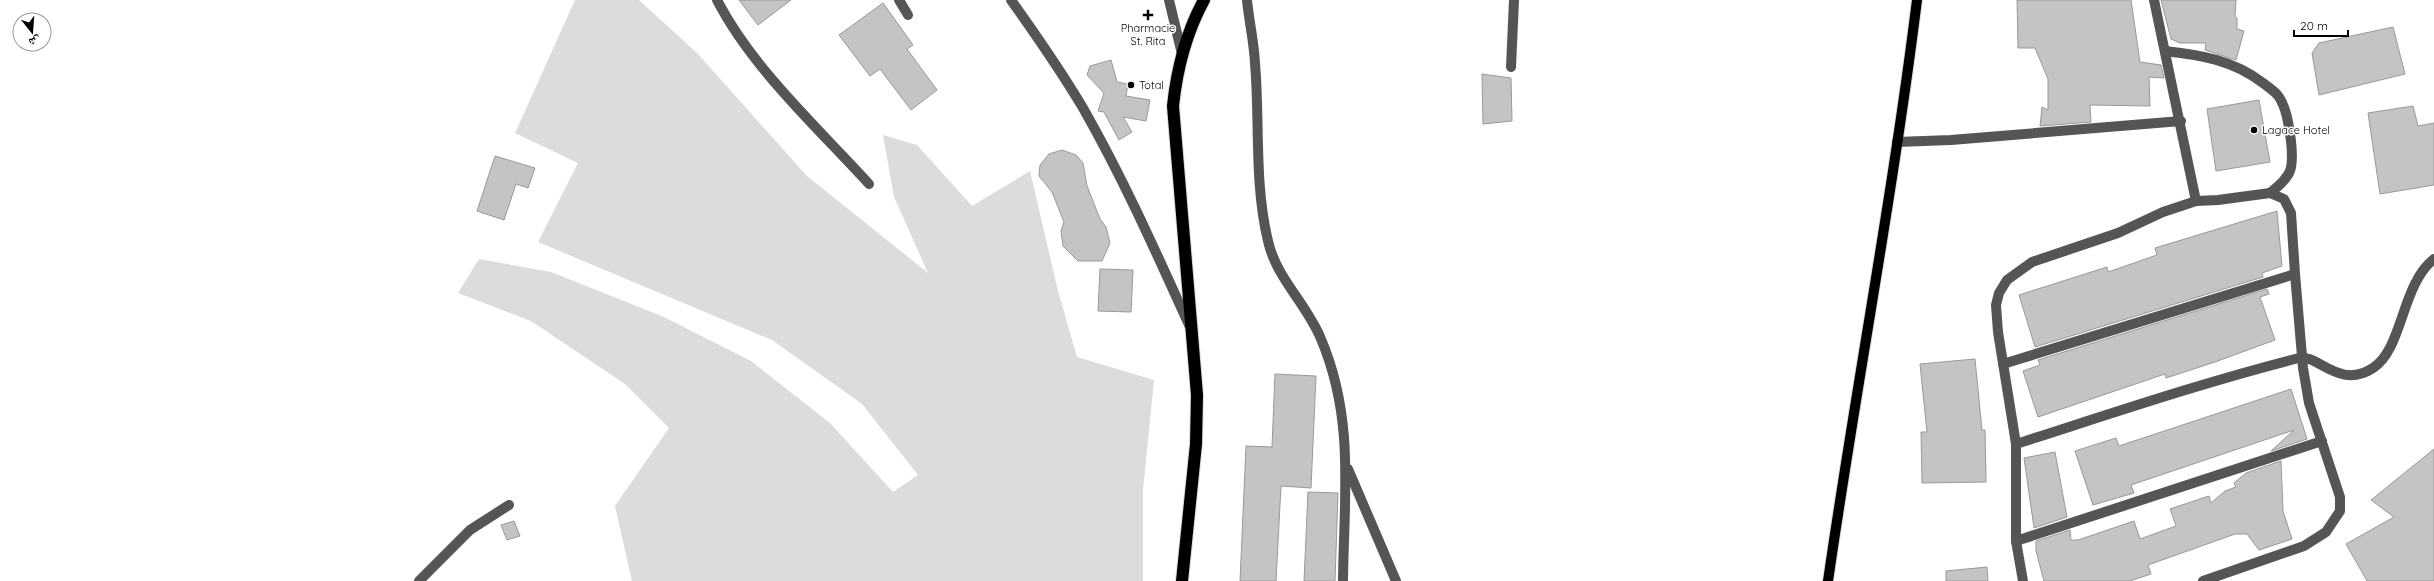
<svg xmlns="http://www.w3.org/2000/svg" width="2434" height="581" viewBox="0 0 2434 581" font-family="Quicksand,'Noto Naskh Arabic',sans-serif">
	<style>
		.green { fill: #dcdcdc }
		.building { fill: #c4c4c4; stroke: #999 }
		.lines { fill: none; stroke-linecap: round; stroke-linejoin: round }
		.major-casing { stroke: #dbdbdb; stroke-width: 12 }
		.highway-casing { stroke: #dbdbdb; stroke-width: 14 }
		.minor { stroke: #555; stroke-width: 10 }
		.major { stroke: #000; stroke-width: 10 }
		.highway { stroke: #000; stroke-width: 12 }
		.poi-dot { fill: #000; stroke: #fff; stroke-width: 1.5 }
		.labels { text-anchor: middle; stroke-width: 3; stroke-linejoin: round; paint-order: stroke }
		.poi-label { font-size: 11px; fill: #000; stroke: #fff; text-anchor: start }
	</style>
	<rect width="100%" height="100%" fill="#fff"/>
	<polygon class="green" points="575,0 639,0 697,53 807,176 928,273 894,197 883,135 917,145 972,206 1030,171 1058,291 1077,357 1154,380 1143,490 1143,581 632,581 615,506 669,428 625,384 531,321 458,293 479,259 551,272 664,317 751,361 830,423 893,492 918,475 862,404 772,340 538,242 578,163 515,133"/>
	<g class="building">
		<polygon points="739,0 791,0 758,25"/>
		<polygon points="2017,0 2131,0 2140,62 2161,65 2164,78 2149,77 2150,106 2090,105 2091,122 2040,126 2042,107 2048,110 2048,79 2035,48 2018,48"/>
		<polygon points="2161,0 2236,0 2235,17 2237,18 2237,29 2244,31 2236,60 2205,50 2206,43 2180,43 2171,39"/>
		<polygon points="883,3 913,45 907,49 937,90 911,110 880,69 870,76 839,35"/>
		<polygon points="2393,27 2405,74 2319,95 2312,53 2319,43"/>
		<polygon points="1111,60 1117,82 1128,84 1126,96 1150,100 1146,121 1123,117 1132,132 1119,140 1104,112 1098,111 1104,93 1087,75 1090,66"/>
		<polygon points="1482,74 1511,78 1512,121 1483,124"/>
		<polygon points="2259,100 2270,162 2216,171 2207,109"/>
		<polygon points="2413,106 2418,126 2434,123 2434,185 2380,194 2368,113"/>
		<polygon points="1062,150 1076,155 1083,163 1087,186 1100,219 1106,227 1110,243 1102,261 1078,261 1063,246 1061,231 1064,222 1052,192 1039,176 1040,165 1049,154"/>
		<polygon points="495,156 535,168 528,188 516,184 504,220 477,211"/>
		<polygon points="2277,211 2282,266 2262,273 2263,277 2035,347 2019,295 2107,267 2108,272 2157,255 2155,248"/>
		<polygon points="1100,269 1133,270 1131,312 1098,311"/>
		<polygon points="2267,289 2269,294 2260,297 2275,340 2215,362 2166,378 2165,374 2038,417 2023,371 2040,365 2038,360"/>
		<polygon points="1975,359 1982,430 1985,430 1986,482 1922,483 1921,432 1927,432 1920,364"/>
		<polygon points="1275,374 1316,376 1311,488 1281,486 1276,581 1240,581 1246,446 1272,447"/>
		<polygon points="2291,389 2307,439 2271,451 2294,430 2131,485 2134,493 2093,505 2075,451 2116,438 2119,446"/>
		<polygon points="2434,449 2434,581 2367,581 2346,544 2394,517 2371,500"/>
		<polygon points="2055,452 2067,517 2034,528 2024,458"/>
		<polygon points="2281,461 2283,511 2292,539 2259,550 2247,534 2235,534 2148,565 2151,574 2130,581 2044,581 2036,551 2036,541 2070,530 2071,540 2078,540 2134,521 2140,539 2176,526 2170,509 2209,496 2211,503 2225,491 2236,487 2234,483 2246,473"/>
		<polygon points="1308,492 1338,493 1335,581 1304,581"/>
		<polygon points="514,521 520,536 507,540 501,525"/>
		<polygon points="1987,567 1988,581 1946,581 1946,571"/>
	</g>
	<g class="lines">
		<defs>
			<path id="major" d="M1828,581c28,-194 65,-387 89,-581"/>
			<path id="highway" d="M1182,581l14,-137 1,-49 -24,-289c4,-38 13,-73 31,-106"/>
		</defs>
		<use href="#major" class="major-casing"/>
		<use href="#highway" class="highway-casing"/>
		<g class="minor">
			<path d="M717,0c35,68 101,128 152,184"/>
			<polyline points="899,0 908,15"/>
			<path d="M1011,0c25,35 50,71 72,108 40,70 73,144 106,217"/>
			<polyline points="1169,0 1182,54"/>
			<path d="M1247,0c2,21 7,42 8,63 5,59 -1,120 13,178 8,37 39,63 53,98 34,80 23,157 22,241"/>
			<path d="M2165,51c36,4 68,9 98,32 5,4 12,8 16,14 8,12 10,30 12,44 3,28 1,35 -21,52"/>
			<polyline points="1511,67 1514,0"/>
			<polyline points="1897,142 1951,140 2181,121"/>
			<polyline points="2003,364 2295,274 2291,213 2284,199 2270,193 2218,200 2196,201"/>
			<path d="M2016,444c94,-30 188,-62 283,-86 19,-4 40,32 74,10 30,-19 28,-83 61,-109"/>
			<polyline points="1348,469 1396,581"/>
			<polyline points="2016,541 2322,441"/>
			<polyline points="419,581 470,530 509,505"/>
			<polyline points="2023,581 2016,541 2016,444 1998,332 1996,305 1999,293 2007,280 2032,262 2118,233 2163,212 2196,201 2154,0"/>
			<polyline points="2203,581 2304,546 2326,532 2340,511 2340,497 2309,403 2303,368 2295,274"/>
		</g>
		<use href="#major" class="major"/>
		<use href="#highway" class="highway"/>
	</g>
	<g class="poi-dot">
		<path d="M1146 9h4v4h4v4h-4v4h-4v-4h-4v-4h4z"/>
		<circle cx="1131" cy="85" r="4"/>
		<circle cx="2254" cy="130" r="4"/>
	</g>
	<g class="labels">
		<g class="poi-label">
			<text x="1148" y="32" text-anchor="middle">Pharmacie<tspan x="1148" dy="13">St. Rita</tspan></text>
			<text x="1139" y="89">Total</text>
			<text x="2262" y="134">Lagace Hotel</text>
		</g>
	</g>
	<g transform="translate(32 32) rotate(163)"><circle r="19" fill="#ffffff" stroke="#999999"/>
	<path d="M0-3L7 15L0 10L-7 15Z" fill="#000000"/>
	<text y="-6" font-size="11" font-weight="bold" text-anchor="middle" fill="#000000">ش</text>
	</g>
	<path d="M2294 30v6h54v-6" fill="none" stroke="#000000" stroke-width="2"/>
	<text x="2300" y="30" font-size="12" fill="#000000" stroke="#ffffff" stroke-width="3" paint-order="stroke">20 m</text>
</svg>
